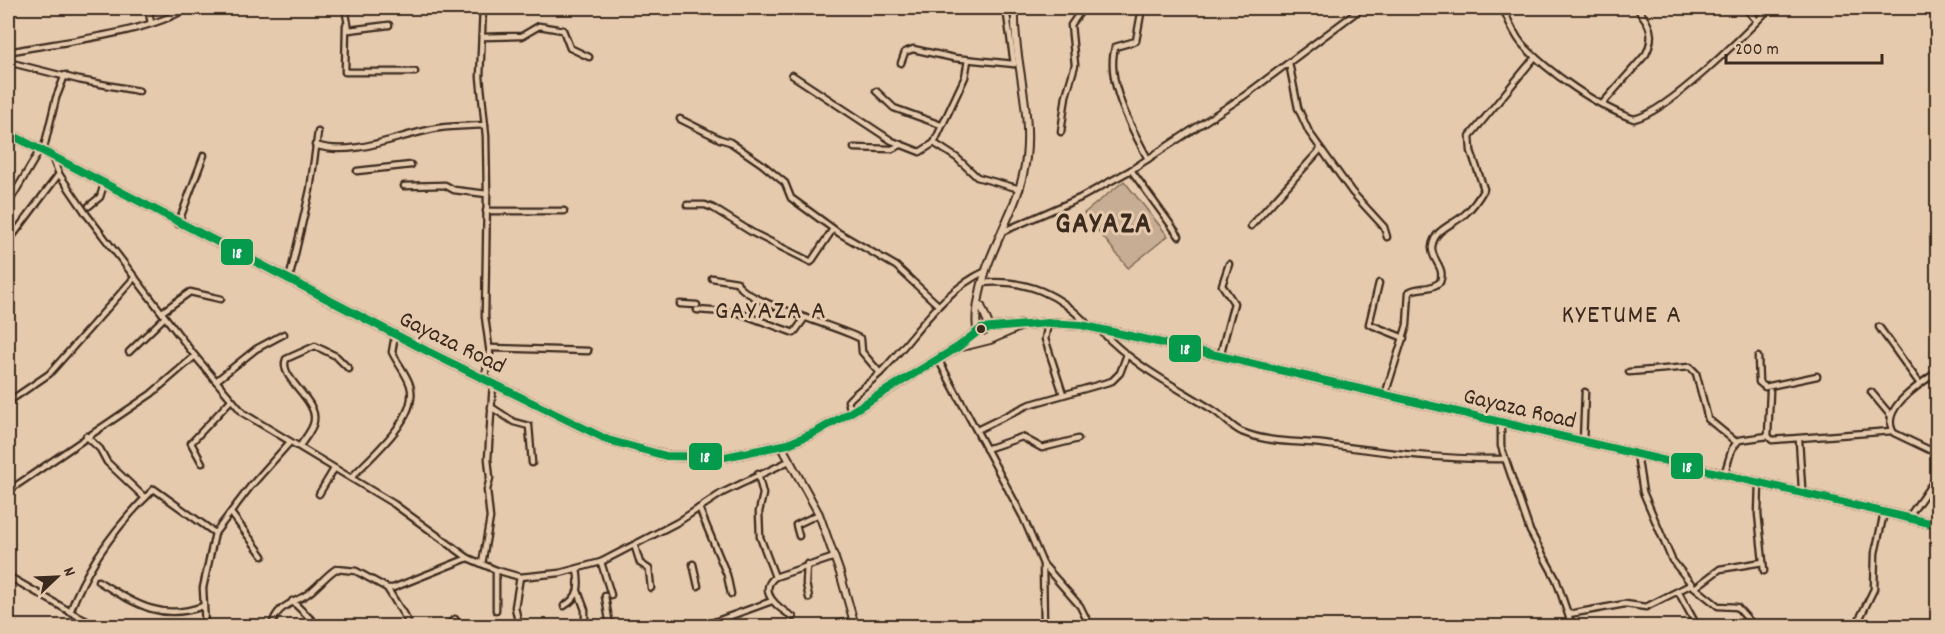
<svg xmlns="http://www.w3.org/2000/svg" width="1945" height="634" viewBox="0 0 1945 634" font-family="Dekko,sans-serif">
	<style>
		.grass { fill: #c7ad93; stroke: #816c58; stroke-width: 1.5 }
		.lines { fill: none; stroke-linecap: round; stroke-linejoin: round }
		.minor-casing { stroke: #3b2a1e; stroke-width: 9 }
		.tertiary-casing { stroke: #3b2a1e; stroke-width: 10 }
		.primary-casing { stroke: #3b2a1e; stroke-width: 12 }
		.minor { stroke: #e6caad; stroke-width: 4.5 }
		.tertiary { stroke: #e6caad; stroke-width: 6 }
		.primary { stroke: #e6caad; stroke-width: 8 }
		.bus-1-casing { stroke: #e6caad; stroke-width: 12 }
		.bus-1 { stroke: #069a4c; stroke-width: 8 }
		.bus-dot { fill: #3b2a1e; stroke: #e6caad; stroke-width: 2 }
		.labels { text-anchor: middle; stroke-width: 6; stroke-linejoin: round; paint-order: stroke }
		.street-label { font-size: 24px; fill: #3b2a1e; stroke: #e6caad }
		.quarter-label { font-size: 27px; letter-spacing: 1.5px; fill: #3b2a1e; stroke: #e6caad }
		.district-label { font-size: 30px; font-weight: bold; letter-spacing: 1.5px; fill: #3b2a1e; stroke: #e6caad }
		.line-badge { stroke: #e6caad; stroke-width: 2 }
		.badge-label { font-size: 16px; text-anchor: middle; font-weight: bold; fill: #fff }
	</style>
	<rect width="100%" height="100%" fill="#e6caad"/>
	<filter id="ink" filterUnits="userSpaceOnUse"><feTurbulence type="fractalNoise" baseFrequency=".0167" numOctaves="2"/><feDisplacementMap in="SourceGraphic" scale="12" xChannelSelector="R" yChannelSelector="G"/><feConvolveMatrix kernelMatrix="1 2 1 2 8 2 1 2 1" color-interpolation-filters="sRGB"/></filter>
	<g filter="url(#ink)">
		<polygon class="grass" points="1124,181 1168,236 1128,268 1084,213"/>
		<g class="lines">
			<defs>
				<g id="minor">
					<polyline points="148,8 151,23"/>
					<polyline points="345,8 349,30 389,25"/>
					<polyline points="483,8 480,77 486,136 487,194 485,317 490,354 484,379"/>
					<polyline points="1006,8 1014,64"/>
					<path d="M1142,8l-6,33 -21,6c-10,34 17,82 33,112"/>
					<path d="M1503,8c5,12 10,25 19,36 26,28 76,63 112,75 34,-7 110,-84 136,-111"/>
					<polyline points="1603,8 1606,8"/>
					<polyline points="1745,8 1757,21"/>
					<polyline points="346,25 345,72 415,72"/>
					<polyline points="482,37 522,36 539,26 563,30 570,48 589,57"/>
					<path d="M8,52c49,-10 139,-18 179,-44"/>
					<polyline points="8,62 79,80 139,91"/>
					<polyline points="901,63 905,52 913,49 954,58 1014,64"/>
					<polyline points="1289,63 1298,108 1309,132 1352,192 1384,227 1387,237"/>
					<polyline points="792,75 892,141 920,152 934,143 965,77 968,60"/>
					<polyline points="876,91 894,108 941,125"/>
					<path d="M1603,103l43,-49c10,-20 3,-31 -9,-46"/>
					<polyline points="680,119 720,139 730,142 762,164 785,183 791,198 839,233 896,266 938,305"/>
					<polyline points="1061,132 1066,96 1075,65 1071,25 1083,8"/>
					<polyline points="934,143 957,158 977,177 1020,189"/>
					<path d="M315,145c39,13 85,-11 124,-17 15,-2 31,-2 46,-3"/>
					<polyline points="854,148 892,149 901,145"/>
					<polyline points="43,152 56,98 65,75"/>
					<polyline points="52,157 59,174 87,215 195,356 243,413 394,504 468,558 496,570 520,577 560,573 601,562 678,522 722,493 789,461"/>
					<polyline points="1131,170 1179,236"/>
					<polyline points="357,171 411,165"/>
					<polyline points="404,186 445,185 454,190 487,194"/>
					<polyline points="8,204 40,150"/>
					<polyline points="687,205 705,205 713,208 753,233 811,262 833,229"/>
					<polyline points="89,206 100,197 104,184"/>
					<polyline points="486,211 564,211"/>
					<polyline points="178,224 204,155"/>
					<polyline points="1251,226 1320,150"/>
					<polyline points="1004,231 1080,198 1131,170 1244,96 1362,8"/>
					<polyline points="8,242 59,174"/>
					<path d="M712,278l25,4c5,20 102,44 124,57l1,13 18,21"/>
					<polyline points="289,280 310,190 318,132"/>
					<path d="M982,283c44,-4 77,10 107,43"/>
					<polyline points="1379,283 1369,324 1404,338"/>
					<polyline points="680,304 697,305"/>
					<polyline points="697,310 739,313 794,333 804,319"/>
					<polyline points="162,312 190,292 221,299"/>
					<polyline points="1048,323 1045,339 1063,394"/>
					<polyline points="1879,327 1920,384"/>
					<path d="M1101,331c33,35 72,54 112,79 10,6 18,17 29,22 27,11 53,9 81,12 61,8 120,16 182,15"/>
					<polyline points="490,348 588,351"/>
					<polyline points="129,352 165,317"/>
					<polyline points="1220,356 1234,303 1222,285 1229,264"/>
					<polyline points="1758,357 1759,382 1765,387 1817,376"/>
					<polyline points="938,359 1023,517 1043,564 1044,626"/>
					<path d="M1938,371c-17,13 -60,38 -44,62l44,21"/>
					<polyline points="1629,372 1690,367 1696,373 1708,419 1736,442"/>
					<polyline points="216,381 256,349 284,334"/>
					<polyline points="1871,392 1891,416"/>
					<path d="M1385,395l22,-70 2,-33c9,-6 21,-1 31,-10 6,-15 -9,-22 -8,-35 2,-18 21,-22 32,-32 8,-7 15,-17 20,-26l-13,-38 -1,-15 65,-79"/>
					<polyline points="8,402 49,374 135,277"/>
					<polyline points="491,407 514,422 529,426 532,463"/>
					<path d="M851,412l-3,-11c9,-10 22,-18 32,-28 35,-35 59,-81 106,-102"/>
					<polyline points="1501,423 1501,446 1530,531 1556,579 1572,626"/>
					<polyline points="977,430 1028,405 1112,381 1120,373 1126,357"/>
					<polyline points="86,436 100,449 107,462 145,498"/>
					<polyline points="1768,436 1770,391"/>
					<polyline points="1799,440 1802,488"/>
					<polyline points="1583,442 1585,392"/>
					<path d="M300,446c4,-7 13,-16 14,-25 4,-22 -36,-43 -28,-62l29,-13 21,10 13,13"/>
					<polyline points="986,449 1022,437 1042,448 1078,439"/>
					<polyline points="1637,454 1643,492 1672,560 1693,586 1718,606 1737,607 1754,626"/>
					<polyline points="202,463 191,443 231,400"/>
					<path d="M758,474l5,20 -4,18 1,25 15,40c-19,15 5,32 18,40"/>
					<polyline points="1724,475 1732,449 1739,440 1768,436 1772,440 1892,431"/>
					<path d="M351,478c20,-22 69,-61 59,-93 -4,-12 -13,-22 -18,-33l3,-17"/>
					<polyline points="1759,483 1758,514 1764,571"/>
					<polyline points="8,491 151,394 195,356"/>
					<polyline points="319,494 334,469"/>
					<polyline points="699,508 727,575 731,594"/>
					<polyline points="231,513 263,556"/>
					<polyline points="1908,518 1938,475"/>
					<polyline points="799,536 796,525 819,514"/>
					<polyline points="635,547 640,563 649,569 651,588"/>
					<polyline points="601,562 611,595"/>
					<polyline points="482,564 490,518 487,490 490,478 488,459 493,383"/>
					<polyline points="693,564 698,586"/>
					<polyline points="807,564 806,584 809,598"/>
					<polyline points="1043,564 1080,606 1090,626"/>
					<polyline points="8,576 95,626"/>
					<polyline points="775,577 835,557"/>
					<path d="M98,581c36,22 63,41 105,25"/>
					<polyline points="1696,587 1720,569 1763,562"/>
					<polyline points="387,588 407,620"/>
					<polyline points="578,591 585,610 585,620"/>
					<polyline points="1678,591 1697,626"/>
					<polyline points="605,596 610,626"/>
					<polyline points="292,601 318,626"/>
					<path d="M564,606c16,-9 16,-20 13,-37"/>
					<polyline points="496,610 496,570"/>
					<path d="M70,612c17,-47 49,-89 84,-123l61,44"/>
					<polyline points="1569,614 1625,604 1646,607 1692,584"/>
					<polyline points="8,621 15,626"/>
					<polyline points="205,626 203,588 215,533 250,487 290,442"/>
					<path d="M272,626c4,-20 18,-21 34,-31 11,-7 19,-19 30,-26l20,2 31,17h6l75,-30"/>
					<polyline points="447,626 455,619 458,626"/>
					<polyline points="519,626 515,607 520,577"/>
					<polyline points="703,626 772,601"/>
					<polyline points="830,626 854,620"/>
					<polyline points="1856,626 1874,589 1875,553 1884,513"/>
				</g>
				<g id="tertiary">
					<polyline points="981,306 991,330 991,338"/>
					<path d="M986,340l-6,-3c-9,-13 1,-52 6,-67 13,-38 35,-70 40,-112 6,-51 -13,-100 -11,-150"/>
					<polyline points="782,447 819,514 840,573 855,626"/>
				</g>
				<g id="primary">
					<polyline points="8,133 427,351 608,440 666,456 725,457 788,444 816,432 851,412 958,347 981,329 1048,323 1081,325 1220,356 1938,525"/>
					<polyline points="962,346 990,339 1022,325"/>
				</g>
			</defs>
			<use href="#minor" class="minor-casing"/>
			<use href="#tertiary" class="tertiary-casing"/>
			<use href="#primary" class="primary-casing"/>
			<use href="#minor" class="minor"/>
			<use href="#tertiary" class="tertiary"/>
			<use href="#primary" class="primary"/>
			<defs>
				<polyline id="bus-1" points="8,133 427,351 608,440 666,456 725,457 788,444 816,432 851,412 958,347 981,329 1048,323 1081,325 1220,356 1938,525"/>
			</defs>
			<use href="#bus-1" class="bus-1-casing"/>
			<use href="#bus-1" class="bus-1"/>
		</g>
	</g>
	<circle class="bus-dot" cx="981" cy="329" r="5"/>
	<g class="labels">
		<g class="street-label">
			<text transform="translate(453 341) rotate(26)" y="8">Gayaza Road</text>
			<text transform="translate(1520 407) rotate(13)" y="8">Gayaza Road</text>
		</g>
		<g class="quarter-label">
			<text x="771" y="318">GAYAZA A</text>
			<text x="1622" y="322">KYETUME A</text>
		</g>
		<g class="district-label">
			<text x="1104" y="232">GAYAZA</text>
		</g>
	</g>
	<g class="line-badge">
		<rect x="220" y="238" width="34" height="28" rx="6" fill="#069a4c"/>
		<rect x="1168" y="334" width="34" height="29" rx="6" fill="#069a4c"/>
		<rect x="688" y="442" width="35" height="29" rx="6" fill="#069a4c"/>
		<rect x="1670" y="452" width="34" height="28" rx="6" fill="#069a4c"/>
	</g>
	<g class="badge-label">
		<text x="237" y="258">18</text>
		<text x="1185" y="354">18</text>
		<text x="705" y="462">18</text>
		<text x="1687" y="472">18</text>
	</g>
	<rect width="1945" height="634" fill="none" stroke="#e6caad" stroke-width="30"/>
	<rect x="15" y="15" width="1915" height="604" fill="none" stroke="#3b2a1e" stroke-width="2" filter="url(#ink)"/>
	<g transform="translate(57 577) rotate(67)" stroke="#e6caad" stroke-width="4.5" paint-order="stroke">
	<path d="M0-4.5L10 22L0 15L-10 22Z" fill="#3b2a1e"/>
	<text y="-9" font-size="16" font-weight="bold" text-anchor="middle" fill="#3b2a1e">N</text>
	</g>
	<path d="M1726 54v9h156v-9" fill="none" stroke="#3b2a1e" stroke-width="3"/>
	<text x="1735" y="54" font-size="18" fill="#3b2a1e" stroke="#e6caad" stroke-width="4.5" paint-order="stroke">200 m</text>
</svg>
